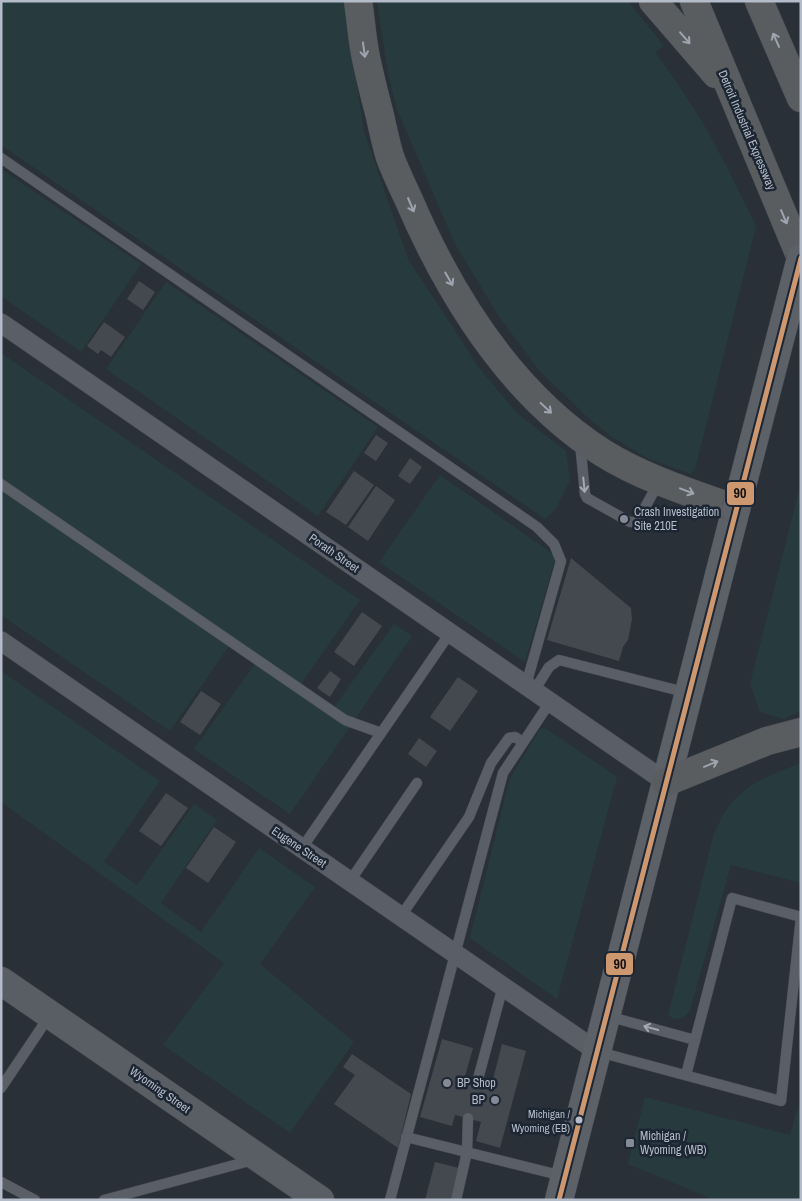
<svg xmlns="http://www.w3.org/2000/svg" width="802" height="1201" viewBox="0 0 802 1201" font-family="'Archivo Narrow',sans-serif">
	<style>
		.green { fill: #273a3e }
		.building { fill: #444950 }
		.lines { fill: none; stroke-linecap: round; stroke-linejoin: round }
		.service-casing { stroke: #484c53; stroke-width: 11 }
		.minor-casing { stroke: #484c53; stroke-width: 20 }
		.secondary-casing { stroke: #484c53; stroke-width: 29 }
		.primary-casing { stroke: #484c55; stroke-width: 29 }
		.motorway-casing { stroke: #474c53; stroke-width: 29 }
		.service { stroke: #5a5e66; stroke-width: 10 }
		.minor { stroke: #5a5e66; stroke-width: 19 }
		.secondary { stroke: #595d64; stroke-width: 28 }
		.primary { stroke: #5c6168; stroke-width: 28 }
		.motorway { stroke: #5a5d60; stroke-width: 28 }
		.primary-bridge-casing { stroke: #484c55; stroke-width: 29; stroke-linecap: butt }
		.primary-bridge { stroke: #5c6168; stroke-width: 28 }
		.bus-1-casing { stroke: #1d2633; stroke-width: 9 }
		.bus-1 { stroke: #cd976f; stroke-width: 5 }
		.oneway { stroke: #9ea4af }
		.oneway2 { stroke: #a2a9b5 }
		.poi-dot { fill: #848b96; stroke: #1d2633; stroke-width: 2 }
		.bus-dot { fill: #b4bcc9; stroke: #1d2633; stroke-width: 2 }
		.labels { text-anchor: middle; stroke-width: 5; stroke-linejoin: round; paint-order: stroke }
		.bus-label { font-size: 11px; fill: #b4bcc9; stroke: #1d2633; text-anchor: end }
		.street-label { font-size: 12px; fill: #b4bcc9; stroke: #1d2633 }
		.poi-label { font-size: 12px; fill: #b4bcc9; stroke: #1d2633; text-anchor: start }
		.line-badge { stroke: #1d2633; stroke-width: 2 }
		.pale-badge-label { font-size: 14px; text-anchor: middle; font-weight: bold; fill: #111 }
	</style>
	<rect width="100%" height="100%" fill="#2a3038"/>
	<g class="green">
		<polygon points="1,1 344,1 364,131 408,259 480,369 518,414 566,451 570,480 556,509 545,519 1,145"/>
		<polygon points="377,1 628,1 664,46 655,52 676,81 703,123 727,167 756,226 695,469 691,474 647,458 612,437 586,416 538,369 498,315 455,244 397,109 388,74"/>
		<polygon points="1,169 141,264 81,352 1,296"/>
		<polygon points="166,282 378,427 318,516 106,369"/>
		<polygon points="1,353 360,600 296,691 329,714 394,624 412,636 290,814 194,749 260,657 234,639 170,731 1,615"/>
		<polygon points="440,475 556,556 525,662 379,562"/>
		<polygon points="801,483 801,711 783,719 760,712 750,684"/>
		<polygon points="1,671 160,781 104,862 137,885 194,804 217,820 161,903 201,932 259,848 315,887 260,964 354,1042 290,1133 163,1045 224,963 1,802"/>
		<polygon points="541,728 547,729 617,777 557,999 470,938 510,778"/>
		<path d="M801,763v120l-70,-18 -41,145c-5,8 -13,13 -22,5l45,-178c18,-47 43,-57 88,-74z"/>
		<polygon points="645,1097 790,1135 798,1107 801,1108 801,1200 715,1200 628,1164"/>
	</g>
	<g class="building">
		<polygon points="139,281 155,292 143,310 127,299"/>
		<polygon points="104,322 125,337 111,357 101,350 98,354 87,346"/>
		<polygon points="376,435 388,443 376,461 364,453"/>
		<polygon points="410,458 422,467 410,484 398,476"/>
		<polygon points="354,471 374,485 346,525 326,512"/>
		<polygon points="376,486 395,500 368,541 348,527"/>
		<polygon points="571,558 631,608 632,619 628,640 623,647 619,661 547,640"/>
		<polygon points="362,612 382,626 354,666 334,652"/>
		<polygon points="330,671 341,679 330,697 317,688"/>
		<polygon points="458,677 478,691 450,731 430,717"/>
		<polygon points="201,691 221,704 200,735 180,722"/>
		<polygon points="419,738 437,751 426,767 408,754"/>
		<polygon points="166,793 188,808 161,846 139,831"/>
		<polygon points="214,827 236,842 208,883 186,868"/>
		<polygon points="442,1039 473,1048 465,1076 492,1083 502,1044 526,1051 500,1148 476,1141 481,1122 455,1115 452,1126 420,1117"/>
		<polygon points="352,1054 411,1094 398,1148 334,1104 355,1075 343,1067"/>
		<polygon points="435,1162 459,1168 451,1200 425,1200"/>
	</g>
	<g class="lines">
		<defs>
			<g id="service">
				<polyline points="1,158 537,527 554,544 561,561 526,685"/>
				<polyline points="580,442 585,494 587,498 630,522 634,522 638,520 659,482"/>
				<polyline points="1,484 345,720 381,733"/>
				<polyline points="534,691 549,667 559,660 688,693"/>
				<polyline points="302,848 450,633"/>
				<polyline points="350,881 417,783"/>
				<polyline points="401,916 469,817 491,763 509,738 515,737 523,742"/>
				<polyline points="607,1016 695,1040"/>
				<polyline points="599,1052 781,1101 801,917 732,898 686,1075"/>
				<polyline points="478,1079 503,986"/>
				<polyline points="1,1088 50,1015"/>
				<polyline points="406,1137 563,1176"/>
				<polyline points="1,1182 35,1200"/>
				<polyline points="104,1200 253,1160"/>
				<polyline points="390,1200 503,773 550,702"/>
				<polyline points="456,1200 467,1152 468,1118"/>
			</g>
			<g id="minor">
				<polyline points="1,323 666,782"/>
				<polyline points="1,641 598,1052"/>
			</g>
			<polyline id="secondary" points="1,981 320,1200"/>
			<polyline id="primary" points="559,1200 736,509"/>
			<g id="motorway">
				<path d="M358,1c3,19 4,38 8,57 4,19 9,39 14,58 3,14 6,28 10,41 5,14 12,28 18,41 42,98 104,197 195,255 40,25 88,40 133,56"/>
				<polyline points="653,1 716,74"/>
				<polyline points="694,1 801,258"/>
				<polyline points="759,1 801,98"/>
				<polyline points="666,782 767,741 801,732"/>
			</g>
		</defs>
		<use href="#service" class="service-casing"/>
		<use href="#minor" class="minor-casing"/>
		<use href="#secondary" class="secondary-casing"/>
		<use href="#primary" class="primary-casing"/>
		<use href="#motorway" class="motorway-casing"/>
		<use href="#service" class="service"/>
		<use href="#minor" class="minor"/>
		<use href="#secondary" class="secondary"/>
		<use href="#primary" class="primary"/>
		<use href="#motorway" class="motorway"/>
		<defs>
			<polyline id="primary-bridge" points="736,509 801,258"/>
		</defs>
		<use href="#primary-bridge" class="primary-bridge-casing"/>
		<use href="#primary-bridge" class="primary-bridge"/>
		<defs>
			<polyline id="bus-1" points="559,1200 801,258"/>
		</defs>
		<use href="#bus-1" class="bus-1-casing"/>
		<use href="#bus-1" class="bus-1"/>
	</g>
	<defs><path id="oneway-shaft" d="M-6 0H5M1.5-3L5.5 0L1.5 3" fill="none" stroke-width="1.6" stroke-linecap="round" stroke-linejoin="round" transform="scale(1.25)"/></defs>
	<g class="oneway">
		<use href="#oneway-shaft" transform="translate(685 38) rotate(49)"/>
		<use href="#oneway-shaft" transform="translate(776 40) rotate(-114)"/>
		<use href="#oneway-shaft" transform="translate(364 50) rotate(82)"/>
		<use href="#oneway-shaft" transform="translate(411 205) rotate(67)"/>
		<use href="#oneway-shaft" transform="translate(784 217) rotate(67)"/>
		<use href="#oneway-shaft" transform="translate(449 279) rotate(60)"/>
		<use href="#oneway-shaft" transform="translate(546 408) rotate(43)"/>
		<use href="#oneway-shaft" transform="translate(687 491) rotate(21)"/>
		<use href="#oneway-shaft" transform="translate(711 764) rotate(-22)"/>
	</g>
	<g class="oneway2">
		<use href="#oneway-shaft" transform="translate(584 485) rotate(84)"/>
		<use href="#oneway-shaft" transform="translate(651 1028) rotate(-165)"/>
	</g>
	<g class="poi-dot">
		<circle cx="624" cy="519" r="5"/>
		<circle cx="447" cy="1083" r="5"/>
		<circle cx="495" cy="1100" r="5"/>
		<rect x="625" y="1138" width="10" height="10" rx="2.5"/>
	</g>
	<circle class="bus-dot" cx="579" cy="1120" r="4.5"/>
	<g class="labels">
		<g class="bus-label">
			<text x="570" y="1118">Michigan /<tspan x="570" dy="14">Wyoming (EB)</tspan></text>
		</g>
		<g class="street-label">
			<text transform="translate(747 130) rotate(67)" y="4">Detroit Industrial Expressway</text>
			<text transform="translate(334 553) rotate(35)" y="4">Porath Street</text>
			<text transform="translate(299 847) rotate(34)" y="4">Eugene Street</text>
			<text transform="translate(160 1090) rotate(35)" y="4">Wyoming Street</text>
		</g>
		<g class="poi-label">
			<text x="634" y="516">Crash Investigation<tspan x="634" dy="14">Site 210E</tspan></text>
			<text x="457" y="1087">BP Shop</text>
			<text x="485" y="1104" text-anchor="end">BP</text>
			<text x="640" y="1140">Michigan /<tspan x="640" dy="14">Wyoming (WB)</tspan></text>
		</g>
	</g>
	<g class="line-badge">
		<rect x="726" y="481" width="29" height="25" rx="5" fill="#cd976f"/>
		<rect x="605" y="952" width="29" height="24" rx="5" fill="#cd976f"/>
	</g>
	<g class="pale-badge-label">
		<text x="740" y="498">90</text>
		<text x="620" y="969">90</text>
	</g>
	<rect width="802" height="1201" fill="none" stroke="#b4bcc9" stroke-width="5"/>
</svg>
